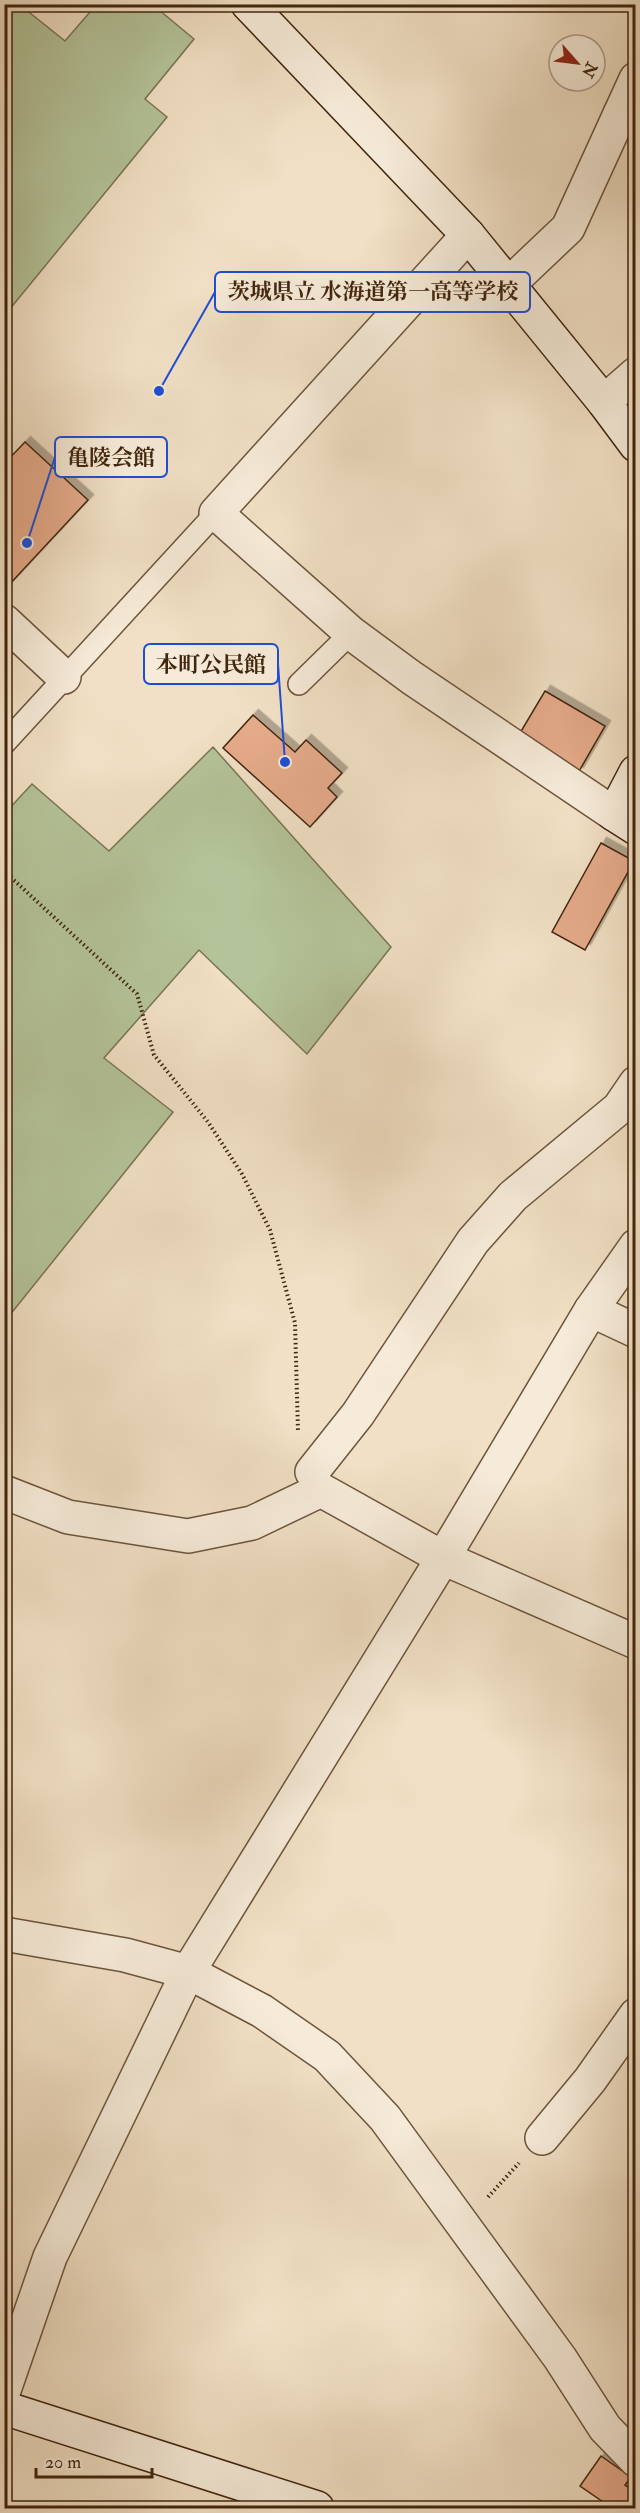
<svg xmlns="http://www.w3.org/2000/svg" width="640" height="2513" viewBox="0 0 640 2513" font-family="'IM FELL Double Pica','Noto Serif JP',serif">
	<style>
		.green { fill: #b4c399; stroke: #7a7454; stroke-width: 1.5 }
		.building { fill: #e6ab8b; stroke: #41250e; stroke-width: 1.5; filter: url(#shadow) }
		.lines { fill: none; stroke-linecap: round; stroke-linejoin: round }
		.lane-casing { stroke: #6d543c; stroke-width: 24 }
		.street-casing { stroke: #6d543c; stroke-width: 36 }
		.secondary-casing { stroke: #41250e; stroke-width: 36 }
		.path { stroke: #41250e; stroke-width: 4; stroke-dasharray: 1.5 3; stroke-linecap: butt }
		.lane { stroke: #f6ebd9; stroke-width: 21 }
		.street { stroke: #f6ebd9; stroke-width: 33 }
		.secondary { stroke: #f6ebd9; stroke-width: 33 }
		.leader { fill: none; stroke: #1d4ed8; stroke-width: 2 }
		.callout-dot { fill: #1d4ed8; stroke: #f6ebd9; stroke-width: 2 }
		.callout { fill: #f6ebd9; stroke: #1d4ed8; stroke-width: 2 }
		.callout-label { font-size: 22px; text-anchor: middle; font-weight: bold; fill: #41250e }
	</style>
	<defs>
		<filter id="shadow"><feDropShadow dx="5.5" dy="-5.5" stdDeviation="0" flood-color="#0004"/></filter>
	</defs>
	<rect width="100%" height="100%" fill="#f1e0c5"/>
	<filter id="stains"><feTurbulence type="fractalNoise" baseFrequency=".00333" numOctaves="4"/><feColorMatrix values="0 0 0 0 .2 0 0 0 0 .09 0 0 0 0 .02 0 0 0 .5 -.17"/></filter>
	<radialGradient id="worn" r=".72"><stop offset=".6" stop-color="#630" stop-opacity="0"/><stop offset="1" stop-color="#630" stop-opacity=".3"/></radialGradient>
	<g class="green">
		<polygon points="5,4 20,5 65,41 96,5 153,5 194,39 145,99 167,117 5,315"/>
		<polygon points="213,747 391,947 307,1054 199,950 104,1058 173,1112 5,1321 5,813 32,784 109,851"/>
	</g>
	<g class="building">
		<polygon points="35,4 50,4 44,11"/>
		<polygon points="25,442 88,500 7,587 4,585 4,464"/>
		<polygon points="545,691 605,726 578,773 517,738"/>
		<polygon points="253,715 295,752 306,740 342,773 328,788 337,797 310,827 223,748"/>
		<polygon points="601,843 634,861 585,950 552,932"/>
		<polygon points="601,2456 631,2477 625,2485 636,2493 636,2508 612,2508 580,2486"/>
	</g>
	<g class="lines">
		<defs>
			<g id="lane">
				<polyline points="299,684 351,633"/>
				<polyline points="4,744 216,513"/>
			</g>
			<g id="street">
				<polyline points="636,79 620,114 636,122"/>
				<polyline points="468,235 216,513 351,633 412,678 614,814"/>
				<polyline points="509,284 568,228 620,114"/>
				<polyline points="604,402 636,374"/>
				<polyline points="4,621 64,677"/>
				<polyline points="591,1310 636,1331"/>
				<polyline points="312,1472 358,1414 473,1241 513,1196 619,1108 636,1083"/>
				<polyline points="4,1492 68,1517 188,1536 252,1523 321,1490 443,1558 636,1642"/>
				<polyline points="4,1934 125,1955 188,1972 262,2011 327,2056 385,2118 560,2358 605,2428 636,2460"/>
				<polyline points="542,2138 590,2080 636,2015"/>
				<polyline points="4,2390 50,2257 188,1972 443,1558 591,1310 636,1246"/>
			</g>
			<g id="secondary">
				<polyline points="248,4 468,235 604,402 636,445"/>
				<polyline points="636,772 614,814 636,828"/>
				<polyline points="4,2408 317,2508"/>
			</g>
		</defs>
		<use href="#lane" class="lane-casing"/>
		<use href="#street" class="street-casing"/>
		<use href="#secondary" class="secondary-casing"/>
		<g class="path">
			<polyline points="4,871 137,994 154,1055 208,1122 242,1174 270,1230 295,1323 298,1431"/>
			<polyline points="488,2197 519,2163"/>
		</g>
		<use href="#lane" class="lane"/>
		<use href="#street" class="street"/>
		<use href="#secondary" class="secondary"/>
	</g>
	<path class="leader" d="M159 391L215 292M27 543L55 457M285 762L278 664"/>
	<g class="callout-dot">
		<circle cx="159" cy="391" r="6"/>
		<circle cx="27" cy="543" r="6"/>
		<circle cx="285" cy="762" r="6"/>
	</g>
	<g class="callout">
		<rect x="215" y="272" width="315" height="40" rx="6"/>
		<rect x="55" y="437" width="112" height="40" rx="6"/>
		<rect x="144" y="644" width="134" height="40" rx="6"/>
	</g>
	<g class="callout-label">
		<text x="373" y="299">茨城県立 水海道第一高等学校</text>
		<text x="111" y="465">亀陵会館</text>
		<text x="211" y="672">本町公民館</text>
	</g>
	<rect width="640" height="2513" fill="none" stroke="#f1e0c5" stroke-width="24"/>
	<rect x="6" y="6" width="628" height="2501" fill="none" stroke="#41250e" stroke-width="3"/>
	<rect x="12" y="12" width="616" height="2489" fill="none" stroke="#41250e" stroke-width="1.5"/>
	<g transform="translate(577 63) rotate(118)"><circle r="28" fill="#f6ebd9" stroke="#ae9c88" stroke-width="1.5"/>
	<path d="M0-4.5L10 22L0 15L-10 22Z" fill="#8f2418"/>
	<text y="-9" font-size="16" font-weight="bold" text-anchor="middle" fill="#41250e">N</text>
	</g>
	<path d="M36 2468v9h116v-9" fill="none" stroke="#41250e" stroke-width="3"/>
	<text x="45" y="2468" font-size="18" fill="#41250e" stroke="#f6ebd9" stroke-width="4.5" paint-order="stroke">20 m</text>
	<rect width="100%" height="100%" filter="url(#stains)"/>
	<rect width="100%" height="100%" fill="url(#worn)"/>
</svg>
